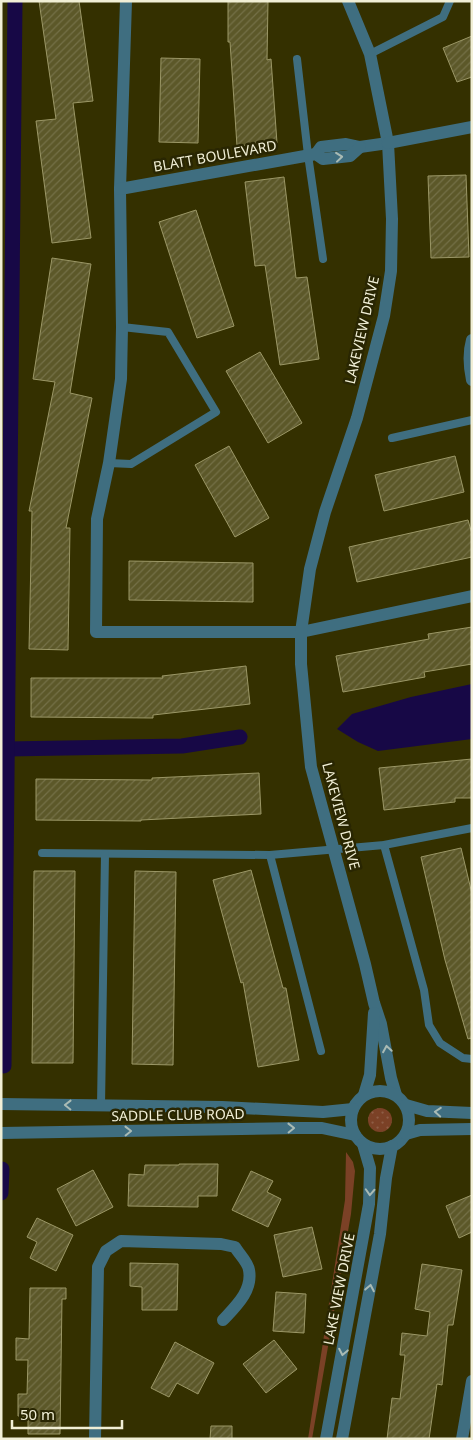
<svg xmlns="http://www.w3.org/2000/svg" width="473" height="1440" viewBox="0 0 473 1440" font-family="'Noto Sans',sans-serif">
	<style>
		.green { fill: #7b4126 }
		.garden { fill: url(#garden-dots) }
		.water { fill: #170846 }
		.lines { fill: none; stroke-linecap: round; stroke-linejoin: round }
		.canal { stroke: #170846; stroke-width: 15 }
		.building { fill: url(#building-hatch); stroke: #9b9766 }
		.service { stroke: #3f6e80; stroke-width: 8 }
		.minor { stroke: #3f6e80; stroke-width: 12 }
		.tertiary { stroke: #3f6e80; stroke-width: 12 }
		.oneway { stroke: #aabbb4 }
		.labels { text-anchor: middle; stroke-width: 5; stroke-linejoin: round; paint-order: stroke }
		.street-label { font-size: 14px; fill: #f1efd6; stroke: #292602 }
	</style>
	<defs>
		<pattern id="garden-dots" width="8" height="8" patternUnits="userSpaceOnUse" patternTransform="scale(1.25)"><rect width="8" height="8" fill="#7b4126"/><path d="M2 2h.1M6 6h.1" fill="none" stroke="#8e5d45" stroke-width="1.8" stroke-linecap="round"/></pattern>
		<pattern id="building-hatch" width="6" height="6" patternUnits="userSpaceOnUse" patternTransform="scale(1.25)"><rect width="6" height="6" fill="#5c5829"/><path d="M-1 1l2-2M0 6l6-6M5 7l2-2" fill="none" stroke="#747047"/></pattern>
	</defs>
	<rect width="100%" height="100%" fill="#343000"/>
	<polygon class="green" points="346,1152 353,1162 355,1171 351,1214 312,1439 308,1439 345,1200"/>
	<circle class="garden" cx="380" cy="1120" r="12"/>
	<polygon class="water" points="472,684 472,739 378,751 358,742 337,729 352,714 411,697"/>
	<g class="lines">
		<g class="canal">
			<polyline points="7,749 182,746 240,737"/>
			<polyline points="4,1066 15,1"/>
			<polyline points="1,1193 2,1169"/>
		</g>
	</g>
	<g class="building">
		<polygon points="39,1 79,1 93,101 73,103 91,238 52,243 36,121 56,119"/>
		<polygon points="228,1 268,1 267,60 271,59 277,143 237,146 230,42 228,42"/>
		<polygon points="472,36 472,77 457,82 443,48"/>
		<polygon points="161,58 200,59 198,143 159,142"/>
		<polygon points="466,175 469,257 431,258 428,176"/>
		<polygon points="284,177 296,278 307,277 319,359 280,365 265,265 255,266 245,182"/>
		<polygon points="196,210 234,326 197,338 159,222"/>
		<polygon points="52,258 91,264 70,393 92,398 66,528 70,528 68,650 29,649 32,511 29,511 55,382 33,379"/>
		<polygon points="260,352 302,423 268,443 226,371"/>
		<polygon points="229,446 269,518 235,537 195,465"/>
		<polygon points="455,456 464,492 384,511 375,475"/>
		<polygon points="468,520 472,534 472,557 357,582 349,547"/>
		<polygon points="129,561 253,563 253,602 129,600"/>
		<polygon points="472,627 472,664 424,672 425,677 343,692 336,656 429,639 428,634"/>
		<polygon points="246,666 250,704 153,715 153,718 31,717 31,678 163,678 162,676"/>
		<polygon points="472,759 472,798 455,798 455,802 384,810 379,768"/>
		<polygon points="259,773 261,814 141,820 141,821 36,820 36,779 152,780 152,778"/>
		<polygon points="461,848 472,894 472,1038 468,1039 445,960 421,857"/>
		<polygon points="251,870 283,988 286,988 299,1060 258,1067 243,982 241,983 213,880"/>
		<polygon points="34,871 75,871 73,1063 32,1063"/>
		<polygon points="135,871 176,872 173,1065 132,1064"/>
		<polygon points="179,1164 218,1164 217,1196 198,1196 198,1207 128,1206 129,1174 144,1175 145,1165 179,1165"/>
		<polygon points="93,1170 113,1207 76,1226 57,1189"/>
		<polygon points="251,1171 273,1181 267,1192 281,1199 268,1227 232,1210"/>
		<polygon points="472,1195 472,1232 459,1238 446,1206"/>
		<polygon points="37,1218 73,1235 56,1271 30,1258 37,1242 27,1237"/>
		<polygon points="312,1227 322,1269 283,1277 274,1235"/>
		<polygon points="130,1263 178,1264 177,1310 142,1310 142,1287 130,1286"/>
		<polygon points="422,1264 462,1270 453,1325 448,1325 442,1385 437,1384 429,1439 387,1439 392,1398 400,1399 405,1355 400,1355 402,1333 427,1336 430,1312 415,1309"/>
		<polygon points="30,1288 66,1288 66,1299 62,1299 60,1434 28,1434 28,1416 18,1416 18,1394 27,1394 28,1360 16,1360 16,1338 29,1339"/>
		<polygon points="276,1292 306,1294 304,1333 273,1331"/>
		<polygon points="274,1340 297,1369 266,1393 243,1364"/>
		<polygon points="175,1342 214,1363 198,1394 177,1383 169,1397 151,1388"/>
		<polygon points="211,1426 232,1426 232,1439 210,1439"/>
	</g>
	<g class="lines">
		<g class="service">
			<polyline points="370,54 443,17 450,1"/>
			<polyline points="297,59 308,155 323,259"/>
			<polyline points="392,438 472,420"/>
			<polyline points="109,463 131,464 216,412 168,332 122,327"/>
			<polyline points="384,845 424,990 429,1025 440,1043 463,1058 472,1059"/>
			<polyline points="42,853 270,855 384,845 472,828"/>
			<polyline points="270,855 321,1051"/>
			<polyline points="101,1106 105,854"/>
		</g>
		<g class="minor">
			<polyline points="126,1 120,189 122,327 121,379 109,463 97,519 96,632 301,632 472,596"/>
			<polyline points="316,154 321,147 346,144 360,147 388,143"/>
			<polyline points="120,189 316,154 323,159 350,156 360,147"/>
			<path d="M472,340c-4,14 -3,26 0,40"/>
			<path d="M95,1439l3,-172 8,-16 15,-10 100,3 14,3c4,7 13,15 14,23 4,21 -14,37 -26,50"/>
			<polyline points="462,1439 472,1381"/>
		</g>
		<g class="tertiary">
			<polyline points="348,1 370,54 388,143 392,219 391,271 384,316 357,418 325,512 310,569 301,632 301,664 311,767 365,964 374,1003 381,1024 391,1078 396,1095"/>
			<polyline points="388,143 472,127"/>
			<circle cx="380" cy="1120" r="29"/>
			<polyline points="364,1095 370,1075 374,1013"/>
			<polyline points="1,1104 222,1107 323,1112 353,1109"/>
			<polyline points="406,1105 427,1111 472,1113"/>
			<polyline points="1,1133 298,1128 322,1128 355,1135"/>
			<polyline points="406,1134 420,1130 472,1129"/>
			<polyline points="326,1439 369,1204 370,1168 363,1144"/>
			<polyline points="342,1439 380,1234 386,1178 392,1146"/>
		</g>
	</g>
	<defs><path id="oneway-chevron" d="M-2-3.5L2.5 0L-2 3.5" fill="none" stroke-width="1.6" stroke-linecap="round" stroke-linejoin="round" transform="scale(1.25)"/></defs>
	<g class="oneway">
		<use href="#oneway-chevron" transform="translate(339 157) rotate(-6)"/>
		<use href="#oneway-chevron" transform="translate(387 1049) rotate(-99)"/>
		<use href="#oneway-chevron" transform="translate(68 1105) rotate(-179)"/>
		<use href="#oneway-chevron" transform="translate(438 1112) rotate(-176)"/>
		<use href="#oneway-chevron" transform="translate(291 1128) rotate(-1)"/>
		<use href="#oneway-chevron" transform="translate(128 1131) rotate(-1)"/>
		<use href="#oneway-chevron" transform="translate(370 1192) rotate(93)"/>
		<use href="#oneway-chevron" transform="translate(370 1288) rotate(-79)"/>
		<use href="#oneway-chevron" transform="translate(343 1352) rotate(101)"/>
	</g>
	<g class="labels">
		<g class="street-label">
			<text transform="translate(215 156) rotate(-10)" y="5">BLATT BOULEVARD</text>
			<text transform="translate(362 330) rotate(-77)" y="5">LAKEVIEW DRIVE</text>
			<text transform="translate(341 816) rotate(75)" y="5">LAKEVIEW DRIVE</text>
			<text transform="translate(178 1115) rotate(-1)" y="5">SADDLE CLUB ROAD</text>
			<text transform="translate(339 1289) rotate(-79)" y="5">LAKE VIEW DRIVE</text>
		</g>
	</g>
	<rect width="473" height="1440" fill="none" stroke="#f1efd6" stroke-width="5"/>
	<path d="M12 1420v8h110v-8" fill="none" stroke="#f1efd6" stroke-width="2.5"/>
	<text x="20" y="1420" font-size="15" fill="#f1efd6" stroke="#292602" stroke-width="4" paint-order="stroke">50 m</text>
</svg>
